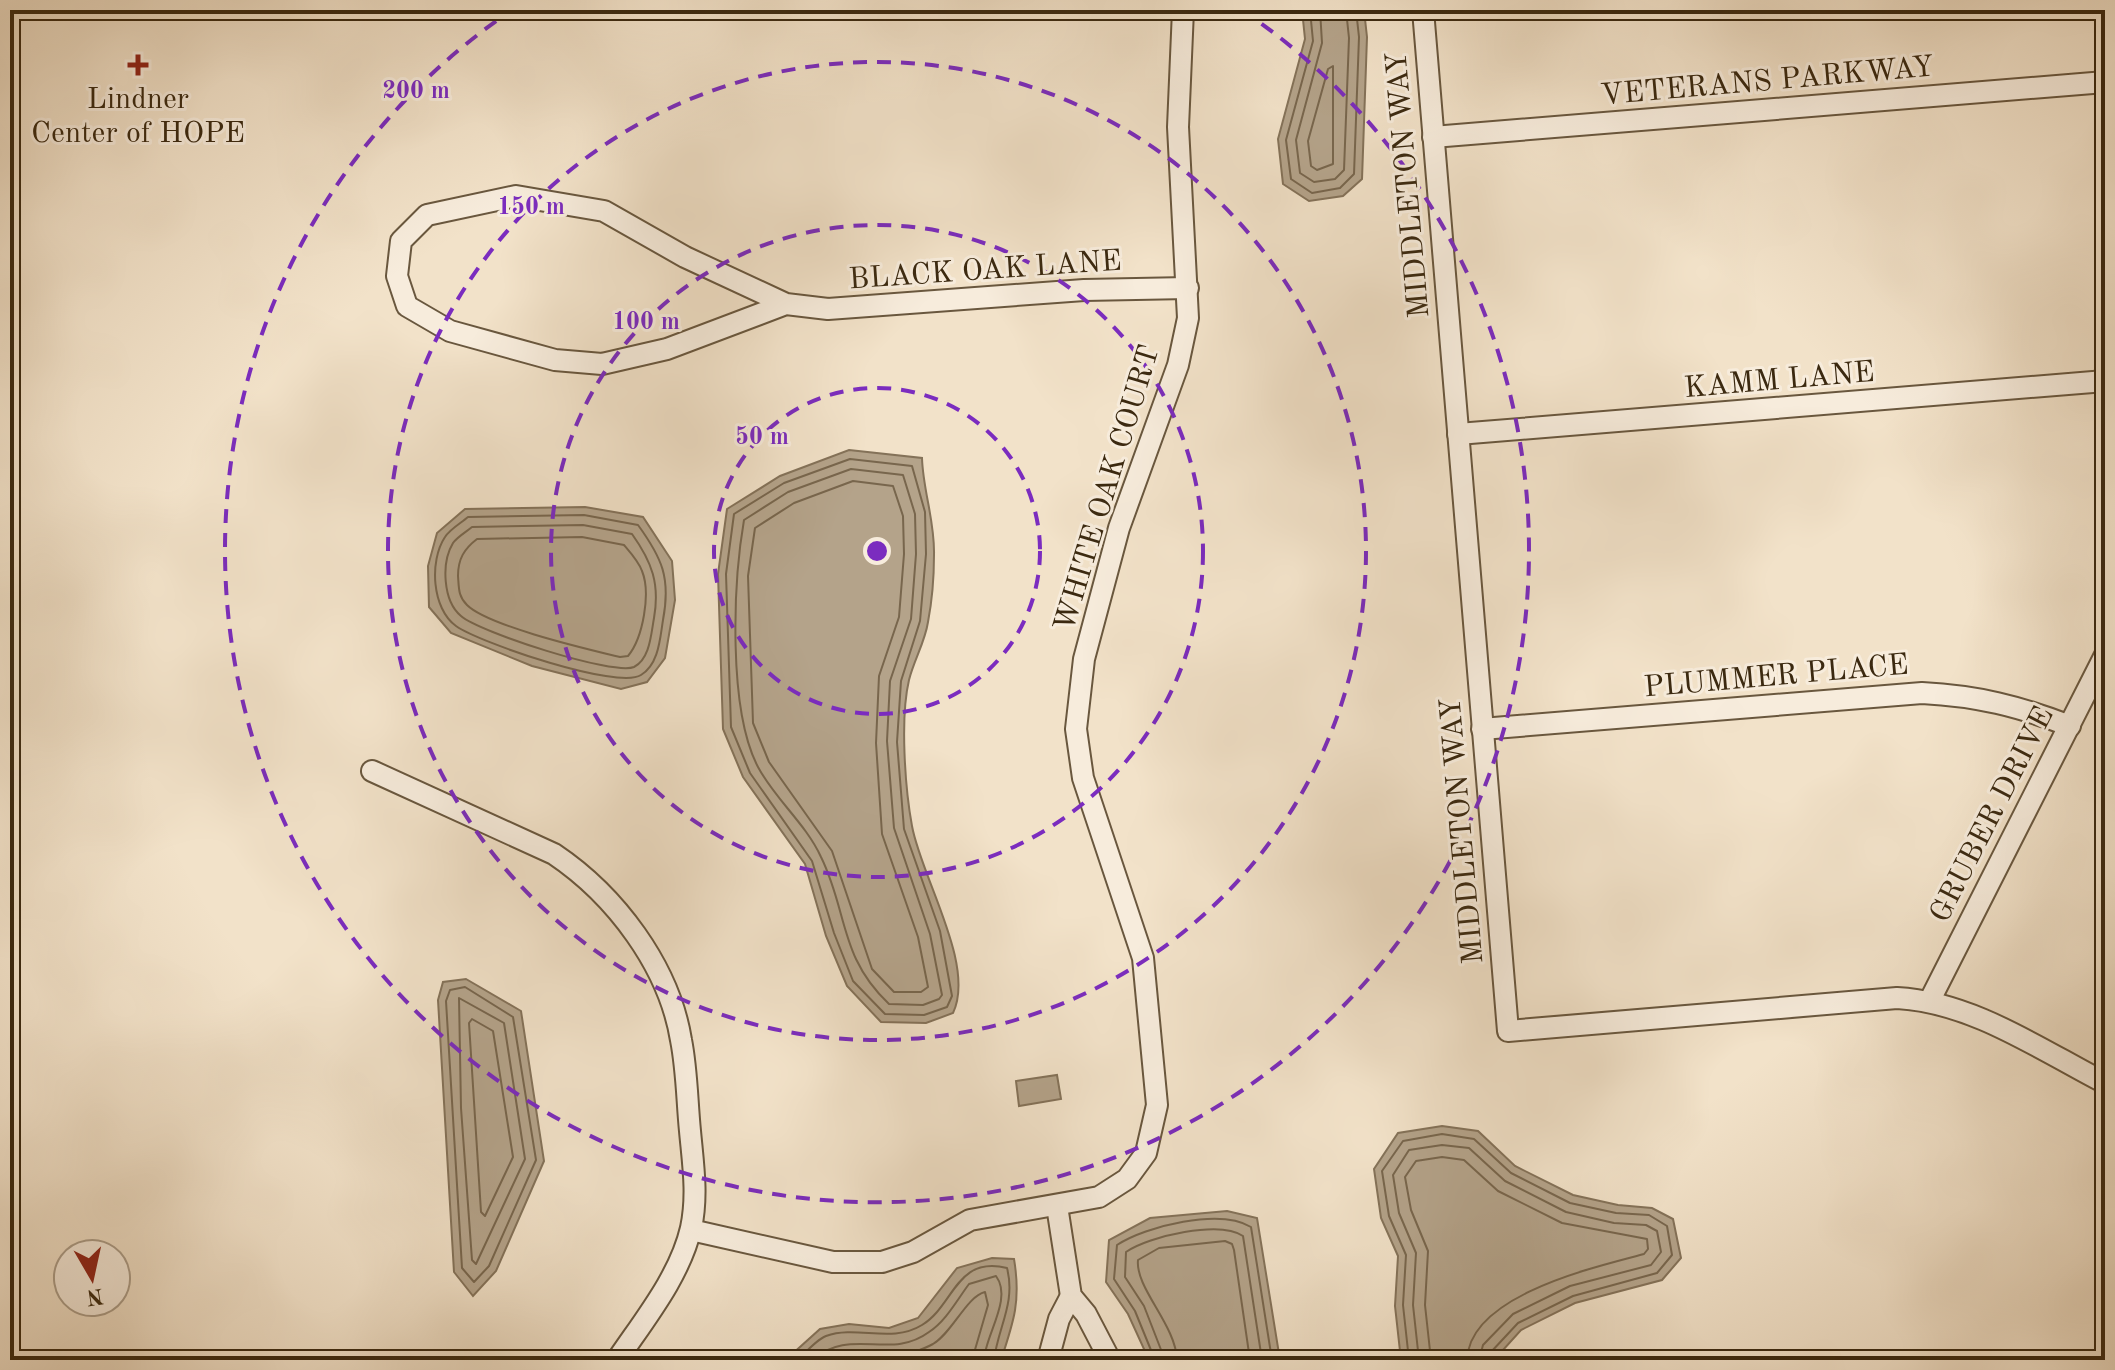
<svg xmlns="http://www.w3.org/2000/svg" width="2115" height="1370" viewBox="0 0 2115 1370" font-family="'Old Standard TT',serif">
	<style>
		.water { fill: #b4a38a; stroke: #847259; stroke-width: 2 }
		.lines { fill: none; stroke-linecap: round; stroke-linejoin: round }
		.shore { stroke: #78664d; stroke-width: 2 }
		.minor-casing { stroke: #69573e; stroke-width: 24 }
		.minor { stroke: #f7ecdc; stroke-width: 20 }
		.ring { fill: none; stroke: #7b2cbf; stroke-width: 4; stroke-dasharray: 14 10 }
		.poi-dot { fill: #8f2418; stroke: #f7ecdc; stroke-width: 3 }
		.labels { text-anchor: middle; stroke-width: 6; stroke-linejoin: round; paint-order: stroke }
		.street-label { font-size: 30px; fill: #3b2910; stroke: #f7ecdc }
		.poi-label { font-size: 30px; fill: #3b2910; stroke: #f7ecdc }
		.centre { fill: #7b2cbf; stroke: #f7ecdc; stroke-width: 4 }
		.ring-label { font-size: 24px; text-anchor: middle; font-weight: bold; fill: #7b2cbf; stroke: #f7ecdc; stroke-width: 6; stroke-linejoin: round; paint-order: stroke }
	</style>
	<rect width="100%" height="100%" fill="#f2e2c9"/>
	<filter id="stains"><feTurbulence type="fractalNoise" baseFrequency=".0025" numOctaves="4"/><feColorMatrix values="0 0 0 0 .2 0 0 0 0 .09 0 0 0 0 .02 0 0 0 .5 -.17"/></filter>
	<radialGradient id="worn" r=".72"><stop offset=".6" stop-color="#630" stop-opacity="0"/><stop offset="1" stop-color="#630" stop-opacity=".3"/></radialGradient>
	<g class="water">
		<polygon points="1302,10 1364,10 1367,37 1362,179 1343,196 1309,201 1283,184 1278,139 1305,39"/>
		<path d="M849,450l73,8c1,33 13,63 12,97 0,21 -2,46 -6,67 -3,20 -14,38 -19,58 -9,38 -4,108 3,146 9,51 64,139 41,187l-27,10 -45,-1 -34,-36 -21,-50 -21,-72 -62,-87 -20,-48 -5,-155 9,-65 53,-33z"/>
		<polygon points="585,507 643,517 672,561 675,600 665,658 647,682 621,689 532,666 451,633 429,607 428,566 437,533 465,509"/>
		<polygon points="466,979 521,1011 544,1161 496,1271 473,1296 454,1272 438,1000 443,982"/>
		<polygon points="1057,1075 1061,1099 1019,1106 1016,1081"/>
		<polygon points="1442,1126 1478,1131 1515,1166 1573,1195 1618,1205 1652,1208 1673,1219 1681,1258 1662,1280 1575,1303 1521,1330 1494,1360 1401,1360 1395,1306 1398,1256 1381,1218 1374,1169 1398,1133"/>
		<polygon points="1227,1211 1257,1218 1280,1360 1149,1360 1128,1314 1106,1282 1109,1240 1150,1218"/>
		<path d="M992,1258l22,1c7,41 0,62 -13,101h-211v-4l30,-27 29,-5 40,4 29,-10 39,-50z"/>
	</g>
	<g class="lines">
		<g class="shore">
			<polyline points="1310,10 1313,41 1286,140 1291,179 1312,193 1340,188 1354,174 1359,37 1356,10"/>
			<polyline points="1320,10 1322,43 1296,140 1300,173 1314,182 1335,179 1344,170 1349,38 1346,10"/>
			<polygon points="1333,66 1333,164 1317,170 1311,166 1308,141 1328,69"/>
			<polygon points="850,459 912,466 925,512 926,554 920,621 901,681 897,742 904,829 940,931 952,996 947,1007 924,1015 885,1014 853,981 834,933 812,861 750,773 731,727 726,574 734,514 784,483"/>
			<path d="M851,469l52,6 12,39 1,40 -5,65 -21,62 -3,60 7,87 36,106 12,61 -3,4 -16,6 -34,-1c-50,-47 -41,-92 -68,-147 -15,-33 -46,-58 -63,-90 -30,-57 -25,-183 -14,-247l44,-28z"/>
			<polygon points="853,481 893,486 903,516 904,554 899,617 879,676 876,743 882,834 918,937 928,987 921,992 894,992 872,969 832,851 769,762 753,723 748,576 755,528 794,503"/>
			<path d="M584,515l54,10c24,33 33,53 25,95 -3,18 -4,44 -22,55 -23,15 -161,-32 -185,-49 -24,-17 -27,-65 -11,-89 5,-8 16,-14 23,-20z"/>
			<path d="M583,525l49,9c20,28 28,50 22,84 -3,16 -4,41 -20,49 -20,9 -155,-35 -173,-51 -18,-15 -20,-53 -8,-73 4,-6 13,-11 19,-16z"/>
			<path d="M582,537l42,8c6,7 15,17 18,26 9,22 1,67 -14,85l-8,1c-33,-8 -132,-31 -153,-52 -9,-9 -8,-17 -9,-29 0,-17 6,-27 19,-37z"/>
			<polygon points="465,987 513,1017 536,1160 489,1266 474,1282 462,1268 446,1001 450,990"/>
			<polygon points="459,998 504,1023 525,1159 476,1264 472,1260 461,1108"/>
			<polygon points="472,1019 493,1031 513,1157 485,1216 481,1212 469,1023"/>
			<path d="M798,1360c7,-7 18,-20 28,-24 32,-11 65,8 96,-11 32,-19 34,-70 85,-57 9,35 -9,59 -13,92"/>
			<path d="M812,1360c39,-34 78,1 117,-28 17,-11 28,-32 40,-48l27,-8c17,23 -11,59 -12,84"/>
			<path d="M830,1360c19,-11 41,0 62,-2 12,-2 30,-8 41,-14 19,-11 34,-48 52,-52l3,13 -16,55"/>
			<path d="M1155,1360l-20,-49 -21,-32 3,-34c29,-19 103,-37 134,-18l21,133"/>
			<path d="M1165,1360l-21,-54 -19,-29 1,-25c23,-16 94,-32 117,-16l19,124"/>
			<path d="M1177,1360c-1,-35 -42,-72 -39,-100l21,-12 66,-7 7,3 2,6 16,110"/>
			<polyline points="1409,1360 1403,1305 1406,1255 1389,1216 1382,1171 1403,1141 1442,1134 1474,1139 1511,1173 1570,1203 1616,1213 1649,1215 1667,1226 1672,1255 1657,1273 1573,1296 1518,1323 1491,1352 1489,1360"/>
			<polyline points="1419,1360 1413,1305 1416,1253 1399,1213 1393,1175 1409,1150 1442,1145 1469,1148 1505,1181 1566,1212 1614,1223 1646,1225 1657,1231 1661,1252 1651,1265 1570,1286 1513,1314 1483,1345 1479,1360"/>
			<path d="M1431,1360l-6,-55 3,-54 -17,-41 -6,-33 11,-16 26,-4 22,3 34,31 64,32 85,16 1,10 -4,5c-48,13 -175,41 -177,106"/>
		</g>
		<defs>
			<g id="minor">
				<path d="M1423,10l85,1021 389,-33c75,4 142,51 208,85"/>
				<polyline points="2105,10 2105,15"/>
				<polyline points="1433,137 2105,82"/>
				<polyline points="786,304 667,349 602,364 555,360 450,331 407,306 397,276 401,241 427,215 516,196 604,211 685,257 786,304 828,309 1084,290 1188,288"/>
				<polyline points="1458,434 2105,381"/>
				<path d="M1482,729l440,-36c56,3 96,13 148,33"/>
				<path d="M372,771l182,83c61,41 115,112 127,186 6,30 6,61 9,91 3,33 8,64 1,97 -11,48 -47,92 -74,132"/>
				<polyline points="1930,1000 2105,655"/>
				<polyline points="1057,1206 1071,1296 1086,1314 1110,1360"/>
				<polyline points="691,1230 833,1262 882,1262 913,1252 970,1220 1099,1197 1127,1179 1146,1153 1157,1105 1143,958 1083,778 1076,729 1084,659 1119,528 1178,365 1188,318 1178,127 1183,10"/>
				<polyline points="1048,1360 1059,1319 1071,1296"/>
			</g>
		</defs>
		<use href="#minor" class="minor-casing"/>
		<use href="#minor" class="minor"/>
	</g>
	<g class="ring">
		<circle cx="877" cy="551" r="163"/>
		<circle cx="877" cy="551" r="326"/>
		<circle cx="877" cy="551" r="489"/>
		<path d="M1242 10A652 652 0 1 1 512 10"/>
	</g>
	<path class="poi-dot" d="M134 53h8v8h8v8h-8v8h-8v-8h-8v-8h8z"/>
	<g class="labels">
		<g class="street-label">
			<text transform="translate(1767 80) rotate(-5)" y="10">VETERANS PARKWAY</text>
			<text transform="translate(1407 185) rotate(-95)" y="10">MIDDLETON WAY</text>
			<text transform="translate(985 269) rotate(-4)" y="10">BLACK OAK LANE</text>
			<text transform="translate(1779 379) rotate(-5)" y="10">KAMM LANE</text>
			<text transform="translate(1106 488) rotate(-73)" y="10">WHITE OAK COURT</text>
			<text transform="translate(1776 675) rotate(-5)" y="10">PLUMMER PLACE</text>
			<text transform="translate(1991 814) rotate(-63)" y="10">GRUBER DRIVE</text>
			<text transform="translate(1461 831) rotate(-95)" y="10">MIDDLETON WAY</text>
		</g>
		<g class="poi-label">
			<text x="138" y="108">Lindner<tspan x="138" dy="34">Center of HOPE</tspan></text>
		</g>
	</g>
	<circle cx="877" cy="551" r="12" class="centre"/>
	<g class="ring-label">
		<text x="416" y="98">200 m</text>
		<text x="531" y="214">150 m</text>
		<text x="646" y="329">100 m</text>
		<text x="762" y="444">50 m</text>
	</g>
	<rect width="2115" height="1370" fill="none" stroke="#f2e2c9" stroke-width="40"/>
	<rect x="12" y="12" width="2091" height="1346" fill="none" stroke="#3b2910" stroke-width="4"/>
	<rect x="20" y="20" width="2075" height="1330" fill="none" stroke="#3b2910" stroke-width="2"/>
	<g transform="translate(92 1278) rotate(171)"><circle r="38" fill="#f7ecdc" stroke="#ac9e8a" stroke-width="2"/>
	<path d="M0-6L14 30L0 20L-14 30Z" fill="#8f2418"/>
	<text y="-12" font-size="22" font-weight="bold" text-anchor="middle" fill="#3b2910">N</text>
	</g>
	<rect width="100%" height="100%" filter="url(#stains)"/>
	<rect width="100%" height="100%" fill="url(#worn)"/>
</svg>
